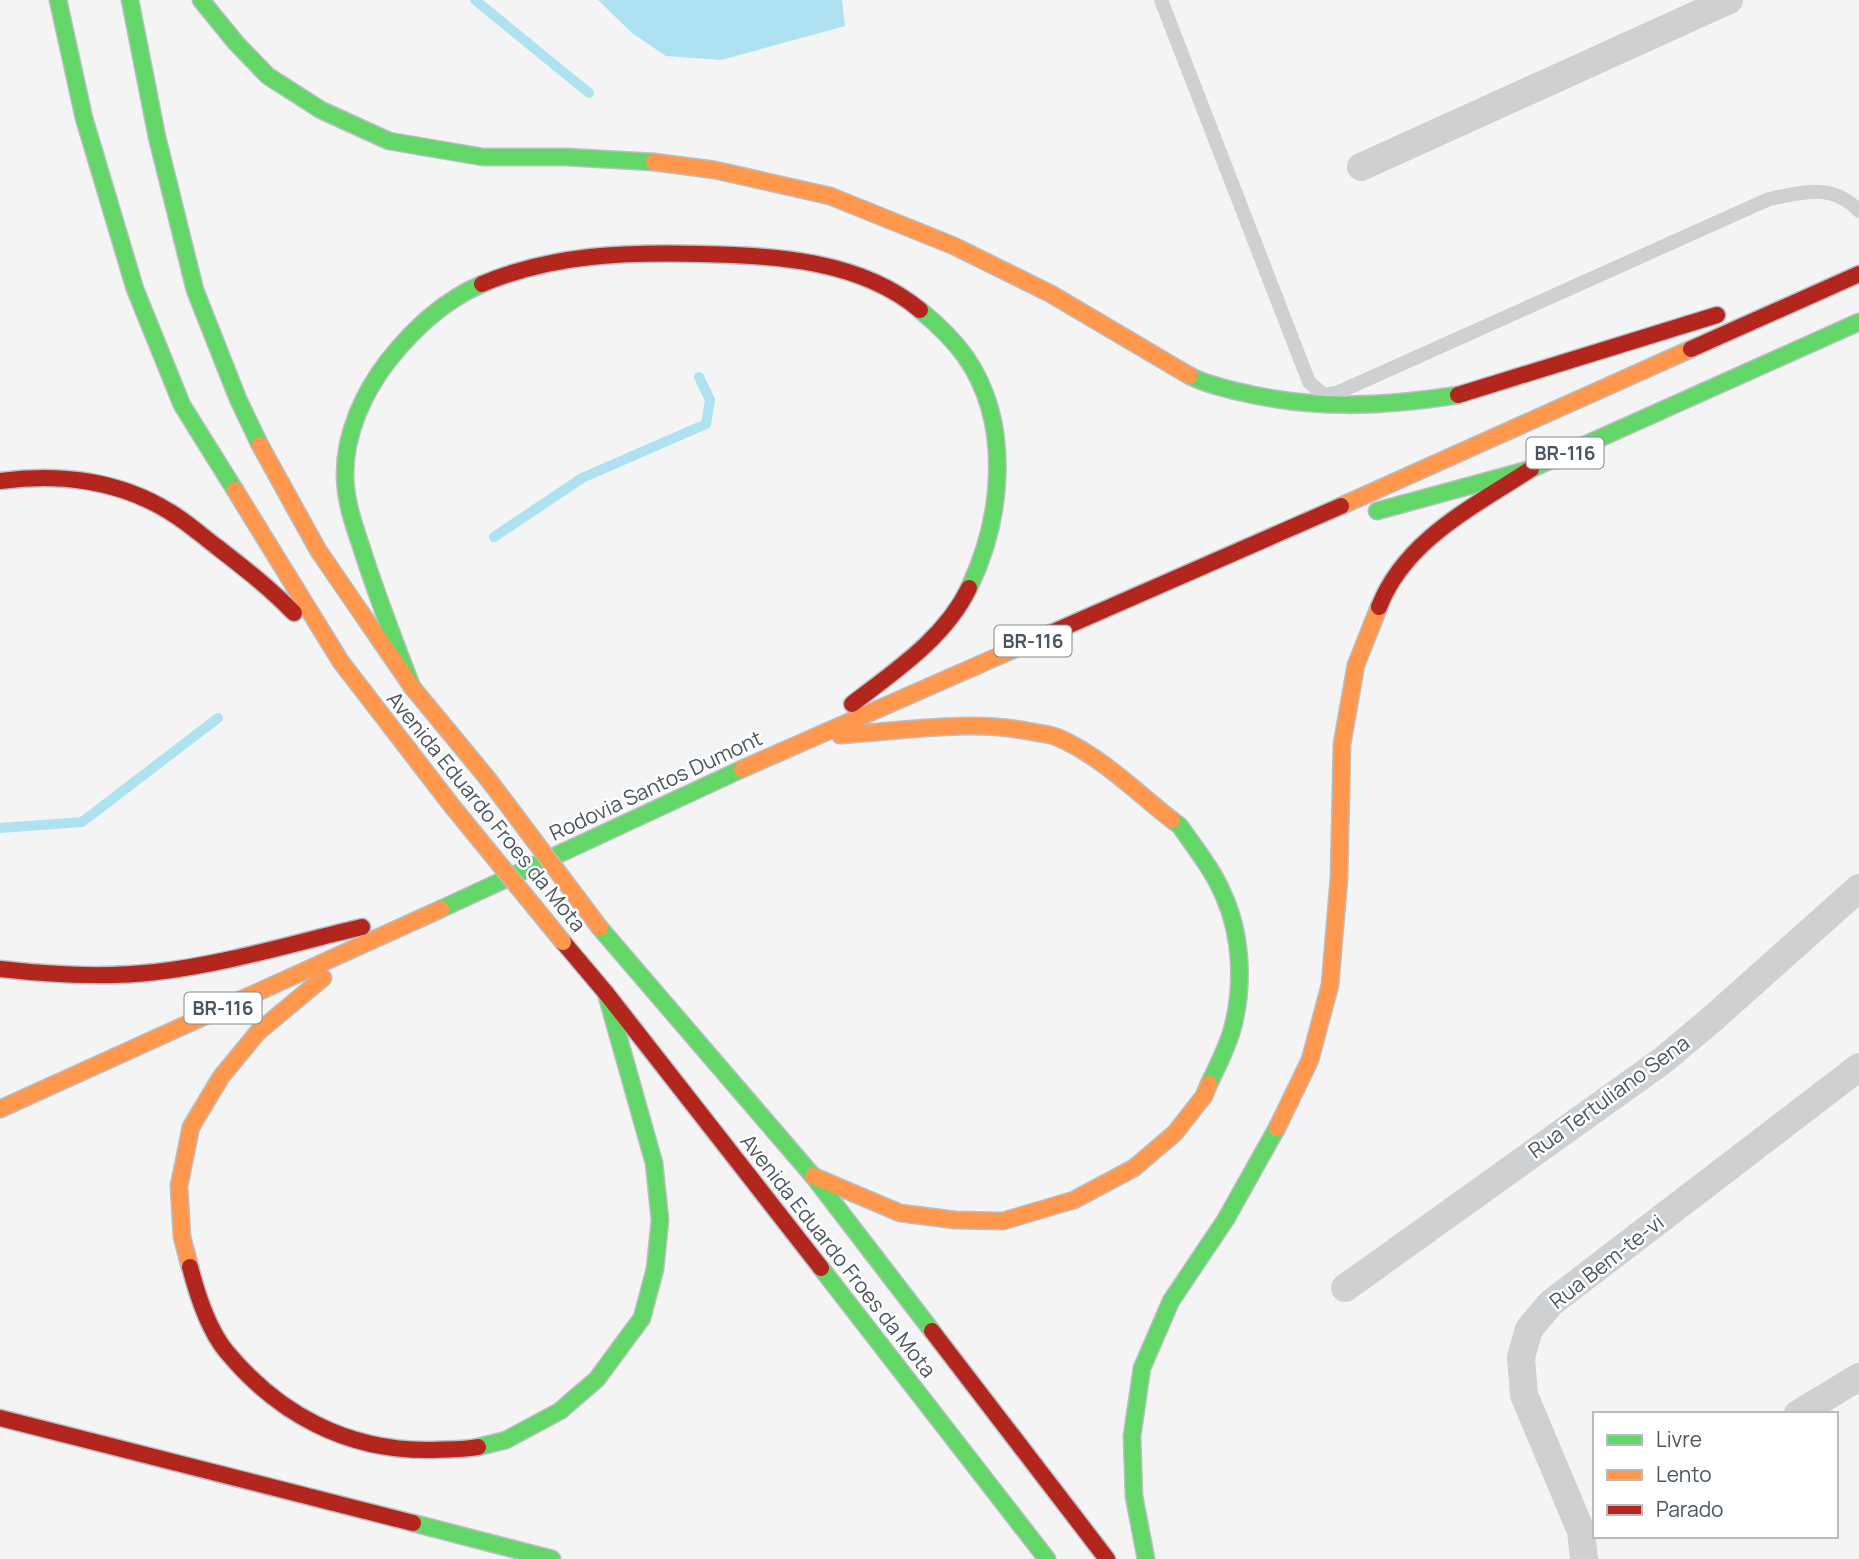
<svg xmlns="http://www.w3.org/2000/svg" width="1859" height="1559" viewBox="0 0 1859 1559" font-family="Manrope,sans-serif">
	<style>
		.water { fill: #aee2f0 }
		.lines { fill: none; stroke-linecap: round; stroke-linejoin: round }
		.stream { stroke: #aee2f0; stroke-width: 10 }
		.fast-casing { stroke: #b9bec3; stroke-width: 19 }
		.slow-casing { stroke: #b9bec3; stroke-width: 19 }
		.jam-casing { stroke: #b9bec3; stroke-width: 19 }
		.lane { stroke: #ced0d2; stroke-width: 14 }
		.street { stroke: #ced0d2; stroke-width: 28 }
		.fast { stroke: #63d668; stroke-width: 16 }
		.slow { stroke: #ff974d; stroke-width: 16 }
		.jam { stroke: #b3261e; stroke-width: 16 }
		.slow-bridge-casing { stroke: #b9bec3; stroke-width: 19; stroke-linecap: butt }
		.slow-bridge { stroke: #ff974d; stroke-width: 16 }
		.labels { text-anchor: middle; stroke-width: 5; stroke-linejoin: round; paint-order: stroke }
		.shield { fill: #fff; stroke: #808990; stroke-width: 2 }
		.shield-label { font-size: 19px; font-weight: bold; fill: #4a5661 }
		.street-label { font-size: 21px; fill: #4a5661; stroke: #fff }
	</style>
	<rect width="100%" height="100%" fill="#f4f4f4"/>
	<polygon class="water" points="598,0 842,0 845,26 721,60 666,56 632,33"/>
	<g class="lines">
		<g class="stream">
			<polyline points="475,0 589,93"/>
			<polyline points="494,537 582,478 706,424 710,400 699,377"/>
			<polyline points="0,828 82,822 218,718"/>
		</g>
		<defs>
			<g id="fast">
				<polyline points="58,0 84,118 135,289 182,405 235,490"/>
				<polyline points="130,0 157,137 195,290 238,399 260,445"/>
				<polyline points="201,0 236,43 268,76 321,110 389,141 483,157 566,157 654,162"/>
				<path d="M920,310c17,14 32,28 45,46 47,67 38,161 4,232"/>
				<path d="M1190,376c15,8 30,11 46,15 77,19 144,16 222,4"/>
				<polyline points="1377,511 1531,469 1859,322"/>
				<path d="M412,687c-18,-47 -36,-93 -51,-141 -8,-23 -16,-47 -16,-72 0,-41 19,-82 43,-113 25,-32 57,-61 94,-77"/>
				<path d="M1172,820l8,6c15,22 33,44 43,68 19,41 21,93 9,136 -5,18 -15,37 -23,54"/>
				<polyline points="441,909 742,769"/>
				<polyline points="600,928 813,1176 932,1331"/>
				<polyline points="821,1268 1047,1559"/>
				<polyline points="478,1447 506,1440 560,1411 597,1379 642,1318 655,1269 660,1220 654,1163 606,993"/>
				<polyline points="413,1523 552,1559"/>
				<polyline points="1146,1559 1134,1496 1132,1436 1142,1368 1171,1301 1226,1219 1277,1128"/>
			</g>
			<g id="slow">
				<polyline points="654,162 715,170 830,196 954,246 1051,294 1190,376"/>
				<polyline points="260,445 318,550 412,687 488,779"/>
				<polyline points="235,490 341,662 452,806"/>
				<polyline points="1341,506 1691,349"/>
				<path d="M840,735c63,-4 131,-16 193,-3 8,2 19,2 26,6 43,19 77,54 113,82"/>
				<polyline points="742,769 1051,633"/>
				<polyline points="0,1109 441,909"/>
				<polyline points="1277,1128 1310,1060 1330,985 1339,878 1342,744 1356,665 1379,607"/>
				<polyline points="813,1176 900,1213 955,1220 1003,1221 1074,1200 1134,1168 1175,1133 1204,1096 1209,1084"/>
				<polyline points="190,1267 182,1237 179,1186 191,1127 221,1077 258,1032 323,978"/>
			</g>
			<g id="jam">
				<path d="M482,284c71,-30 144,-32 220,-30 75,2 158,6 218,56"/>
				<polyline points="1691,349 1859,274"/>
				<polyline points="1458,395 1717,315"/>
				<path d="M0,481c58,-8 119,-1 170,31 17,10 31,23 47,35 27,21 53,41 77,66"/>
				<path d="M1379,607c26,-67 94,-100 152,-138"/>
				<polyline points="1051,633 1341,506"/>
				<path d="M852,704c43,-33 93,-66 117,-116"/>
				<polyline points="563,942 606,993 821,1268"/>
				<path d="M0,969c52,6 104,9 156,3 70,-8 138,-29 206,-45"/>
				<path d="M190,1267c7,27 18,62 36,84 52,63 121,100 204,99 17,-1 33,0 48,-3"/>
				<polyline points="932,1331 1107,1559"/>
				<polyline points="0,1418 413,1523"/>
			</g>
		</defs>
		<use href="#fast" class="fast-casing"/>
		<use href="#slow" class="slow-casing"/>
		<use href="#jam" class="jam-casing"/>
		<path class="lane" d="M1161,0l148,382 15,13 15,-3 430,-193c34,-7 64,-16 90,12"/>
		<g class="street">
			<polyline points="1361,167 1729,0"/>
			<polyline points="1345,1288 1662,1061 1711,1020 1859,888"/>
			<polyline points="1798,1414 1859,1377"/>
			<polyline points="1584,1559 1581,1531 1524,1395 1521,1357 1529,1329 1551,1303 1859,1067"/>
		</g>
		<use href="#fast" class="fast"/>
		<use href="#slow" class="slow"/>
		<use href="#jam" class="jam"/>
		<defs>
			<g id="slow-bridge">
				<polyline points="488,779 600,928"/>
				<polyline points="452,806 563,942"/>
			</g>
		</defs>
		<use href="#slow-bridge" class="slow-bridge-casing"/>
		<use href="#slow-bridge" class="slow-bridge"/>
	</g>
	<g class="labels">
		<g class="shield">
			<rect x="1526.5" y="437.5" width="77" height="31" rx="5"/>
			<rect x="994.5" y="625.5" width="77" height="31" rx="5"/>
			<rect x="184.5" y="992.5" width="77" height="31" rx="5"/>
		</g>
		<g class="shield-label">
			<text x="1565" y="460">BR-116</text>
			<text x="1033" y="648">BR-116</text>
			<text x="223" y="1015">BR-116</text>
		</g>
		<g class="street-label">
			<text transform="translate(656 786) rotate(-25)" y="7">Rodovia Santos Dumont</text>
			<text transform="translate(486 812) rotate(51)" y="7">Avenida Eduardo Froes da Mota</text>
			<text transform="translate(1609 1097) rotate(-36)" y="7">Rua Tertuliano Sena</text>
			<text transform="translate(838 1256) rotate(52)" y="7">Avenida Eduardo Froes da Mota</text>
			<text transform="translate(1607 1262) rotate(-38)" y="7">Rua Bem-te-vi</text>
		</g>
	</g>
	<rect x="1593" y="1412" width="245" height="126" fill="#ffffff" stroke="#b7bbc0" stroke-width="2"/>
	<rect x="1607" y="1435" width="35" height="10" fill="#63d668" stroke="#b7bbc0" stroke-width="2"/>
	<text x="1656" y="1447" font-size="21" fill="#4a5661">Livre</text>
	<rect x="1607" y="1470" width="35" height="10" fill="#ff974d" stroke="#b7bbc0" stroke-width="2"/>
	<text x="1656" y="1482" font-size="21" fill="#4a5661">Lento</text>
	<rect x="1607" y="1505" width="35" height="10" fill="#b3261e" stroke="#b7bbc0" stroke-width="2"/>
	<text x="1656" y="1517" font-size="21" fill="#4a5661">Parado</text>
</svg>
